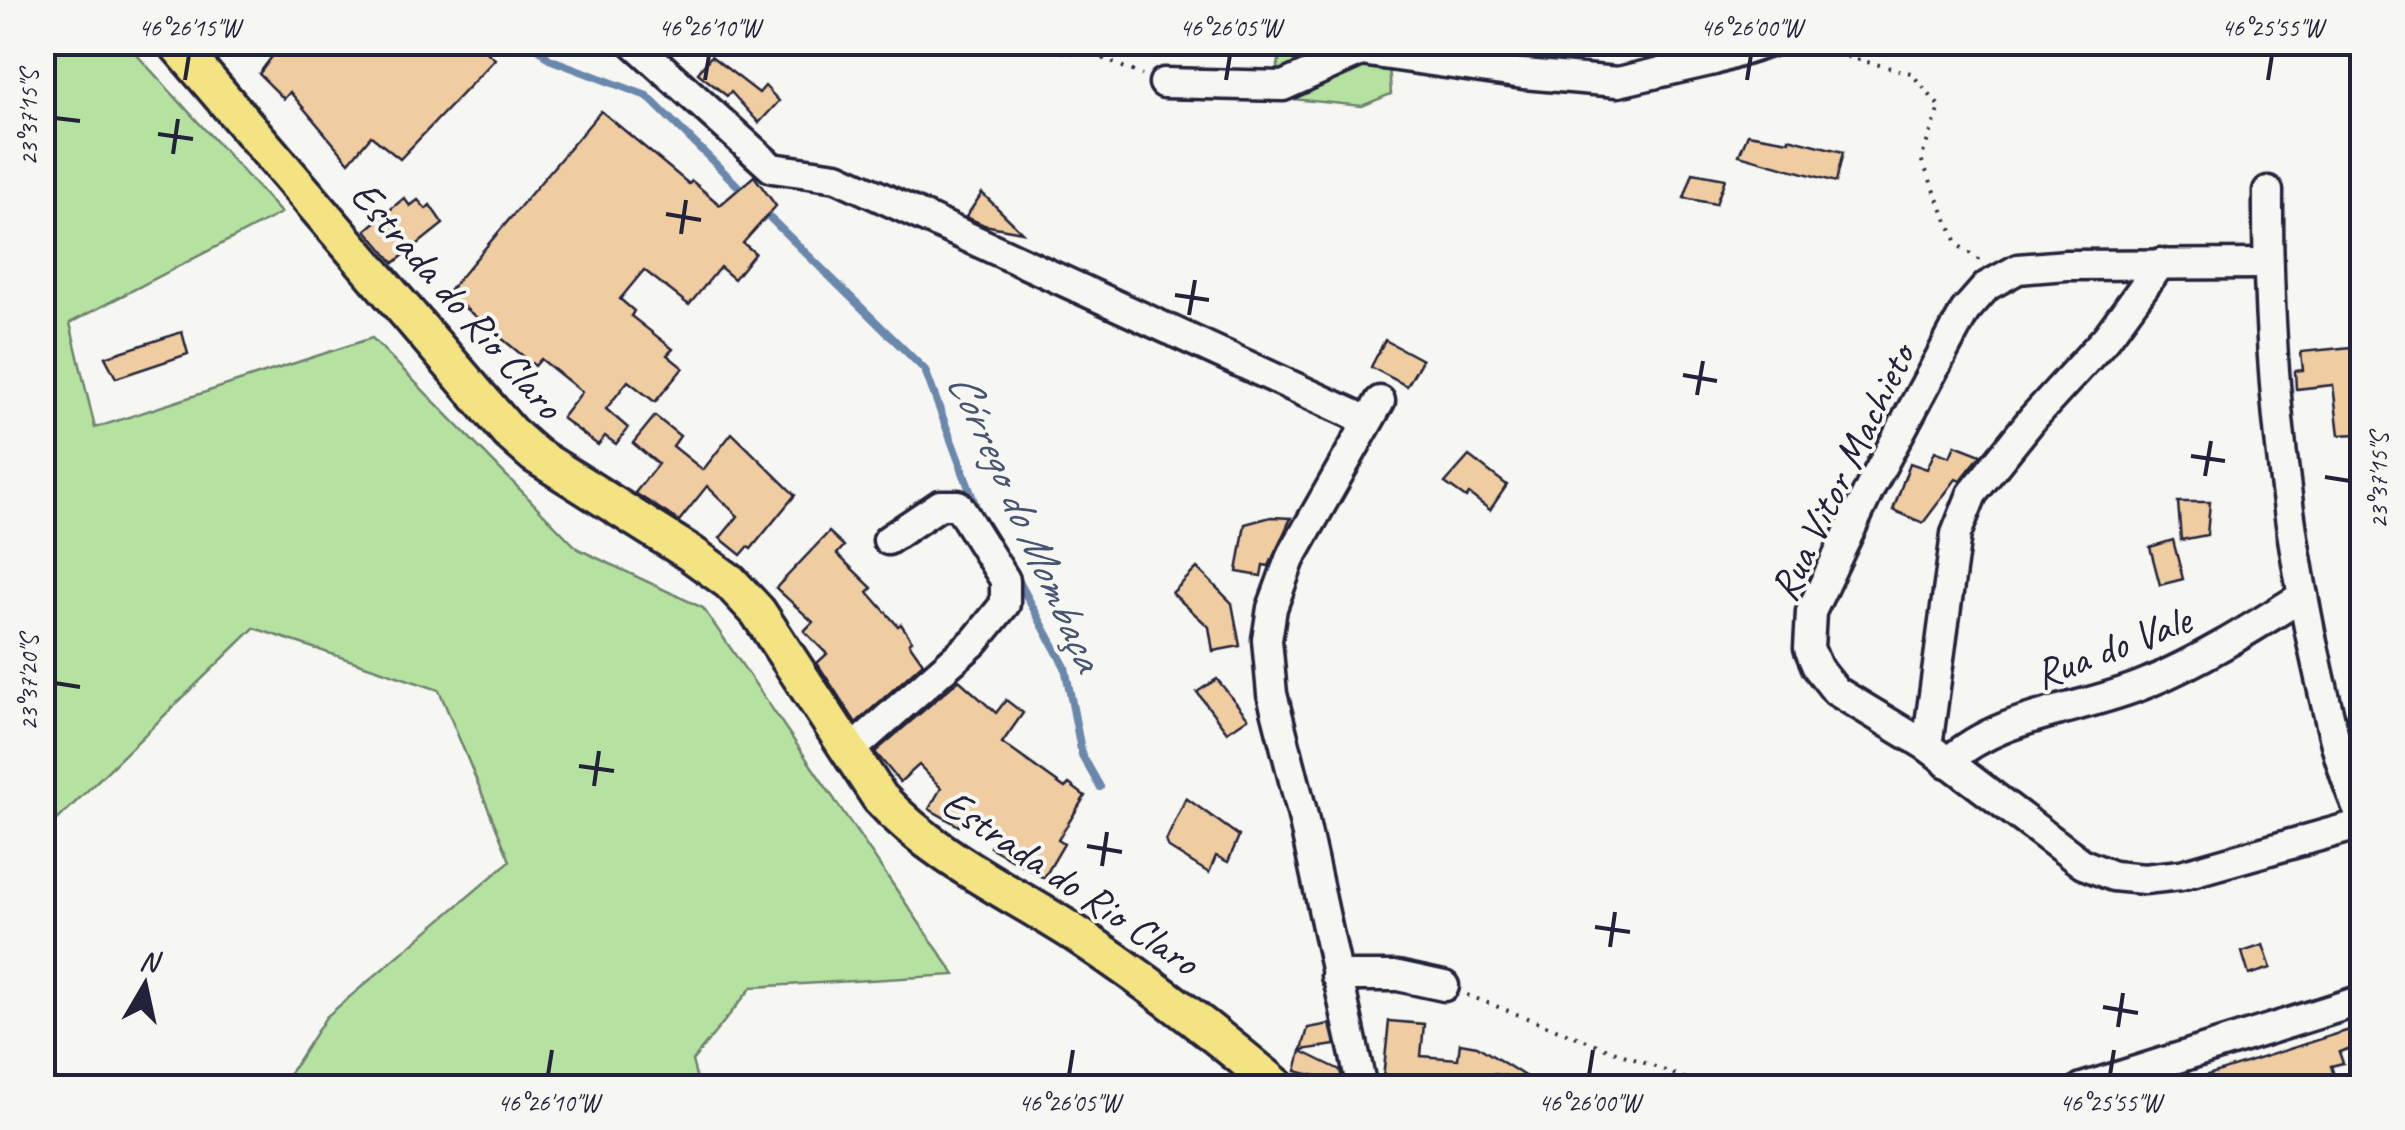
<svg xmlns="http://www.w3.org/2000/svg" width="2405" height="1130" viewBox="0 0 2405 1130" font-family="Caveat,sans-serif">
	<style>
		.green { fill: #b5e2a0; stroke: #6c826e; stroke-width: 2.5 }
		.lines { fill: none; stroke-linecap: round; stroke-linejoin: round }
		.stream { stroke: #6b87ac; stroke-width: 8 }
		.building { fill: #f0cda1; stroke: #22223b; stroke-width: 2.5 }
		.minor-casing { stroke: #22223b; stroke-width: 35 }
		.major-casing { stroke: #22223b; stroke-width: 42 }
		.path { stroke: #22223b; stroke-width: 4; stroke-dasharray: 2.5 8; stroke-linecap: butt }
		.minor { stroke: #f6f6f2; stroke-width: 28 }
		.major { stroke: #f4e382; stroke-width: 35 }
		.ticks { fill: none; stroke: #22223b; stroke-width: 4 }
		.labels { text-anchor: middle; stroke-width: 8; stroke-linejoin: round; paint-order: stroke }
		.street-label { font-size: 42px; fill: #22223b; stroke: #f6f6f2 }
		.water-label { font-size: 45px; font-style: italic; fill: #475573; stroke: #f6f6f2 }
		.neatline { fill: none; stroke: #22223b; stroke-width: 4 }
		.ticks-label { font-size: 25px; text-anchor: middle; fill: #22223b }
	</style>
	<rect width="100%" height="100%" fill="#f6f6f2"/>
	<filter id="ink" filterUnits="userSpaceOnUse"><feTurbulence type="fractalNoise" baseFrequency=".01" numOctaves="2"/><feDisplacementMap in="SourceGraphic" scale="20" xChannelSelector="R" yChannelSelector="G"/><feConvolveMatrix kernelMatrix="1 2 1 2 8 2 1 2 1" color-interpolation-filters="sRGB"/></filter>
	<g filter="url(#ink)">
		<g class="green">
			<polygon points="43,42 126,43 281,213 70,323 95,428 372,338 578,549 703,608 955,975 752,987 692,1061 699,1087 281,1087 326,1017 510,861 439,690 254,628 43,834"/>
			<polygon points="1311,42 1354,43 1388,48 1391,94 1362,106 1272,97 1281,50"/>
		</g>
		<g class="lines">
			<g class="stream">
				<polyline points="533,42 549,59 647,96 744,192"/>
				<polyline points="761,209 925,370 976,507 986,525"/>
				<polyline points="1016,576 1065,667 1082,755 1100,787"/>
			</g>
		</g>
		<g class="building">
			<polygon points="283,42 475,42 495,59 400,159 371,136 349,162 290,92 284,99 259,74"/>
			<polygon points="711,56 759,93 765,86 779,101 759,123 731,92 727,96 698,73"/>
			<polygon points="601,111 689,184 692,181 720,205 754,176 776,206 743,243 755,253 734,279 720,267 689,305 644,270 620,299 634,311 631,316 673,349 667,355 683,368 655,402 628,381 606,409 628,428 616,444 605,436 598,445 562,418 582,392 541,359 535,366 447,293"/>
			<polygon points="1748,134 1789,141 1789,138 1843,152 1836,182 1739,155"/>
			<polygon points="1693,173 1725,179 1716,204 1684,198"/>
			<polygon points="982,193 1022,232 984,225 966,217"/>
			<polygon points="404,198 410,206 418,200 426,209 430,205 443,224 394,263 366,230"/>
			<polygon points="182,332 188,354 116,378 105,357"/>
			<polygon points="1385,340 1422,360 1407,386 1371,367"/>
			<polygon points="2362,346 2362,400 2354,401 2357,434 2339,435 2333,385 2296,389 2295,371 2303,370 2301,352"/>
			<polygon points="655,416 680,436 673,446 703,470 732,433 795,495 751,549 748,547 741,555 720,538 738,516 707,486 679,521 635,493 658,464 633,443"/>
			<polygon points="1955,445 1981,455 1960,481 1956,479 1923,523 1893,510 1910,463 1927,469 1935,451 1950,457"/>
			<polygon points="1469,456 1507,485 1490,510 1469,494 1466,498 1445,483"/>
			<polygon points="2178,502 2210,502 2207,535 2181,540"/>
			<polygon points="1271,517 1291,518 1269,566 1263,565 1261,576 1237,572 1245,524"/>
			<polygon points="829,532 844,546 837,554 872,588 868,592 898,626 901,624 912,641 909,643 923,663 856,723 817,663 827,654 804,631 813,622 776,588"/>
			<polygon points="2173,540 2183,579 2160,585 2150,547"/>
			<polygon points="1197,568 1232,603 1240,646 1213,651 1209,627 1172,593"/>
			<polygon points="1217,679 1248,718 1227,732 1197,692"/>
			<polygon points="959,680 996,713 1006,700 1023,713 1002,743 1065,788 1069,784 1085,796 1058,840 1064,844 1044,878 990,847 999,831 967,812 959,826 929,809 941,788 919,765 900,782 875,752"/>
			<polygon points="1186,798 1239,836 1228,862 1216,856 1209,873 1169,848 1166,841"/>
			<polygon points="2263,945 2271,968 2249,975 2242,952"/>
			<polygon points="1389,1021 1424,1024 1421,1056 1458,1059 1460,1043 1477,1046 1531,1080 1493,1074 1491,1088 1455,1088 1455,1082 1418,1079 1417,1088 1382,1088"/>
			<polygon points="1330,1024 1335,1045 1302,1050 1308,1028"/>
			<polygon points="2362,1026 2362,1044 2339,1052 2343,1063 2331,1066 2338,1088 2180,1088 2179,1084"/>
			<polygon points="1301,1051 1340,1070 1343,1083 1296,1071"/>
		</g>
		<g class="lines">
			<defs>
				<g id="minor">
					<polyline points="633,42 772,168 837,177 1368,421"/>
					<polyline points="1164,83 1283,86 1361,51 1523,74 1618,82 1714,60 1769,42"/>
					<path d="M2268,191c-1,163 15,327 52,487 11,46 21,96 42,139"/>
					<polyline points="2267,264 2066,265 2018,269 1987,286 1965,311 1871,486 1811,612 1809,648 1817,667 1836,691 1927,746 2083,864 2113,876 2144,879 2181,875 2362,824"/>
					<polyline points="1927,746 1956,534 1972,494 2033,418 2107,337 2161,263"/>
					<polyline points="849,752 975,641 1005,604 1005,580 958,505 940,505 888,540"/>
					<path d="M1947,763c53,-50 135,-52 200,-80 55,-23 105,-55 156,-87"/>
					<polyline points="1336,976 1398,976 1444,986"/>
					<polyline points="1362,1088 1302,812 1272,694 1267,640 1272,608 1290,559 1380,401"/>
					<polyline points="2082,1088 2362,1000"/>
				</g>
				<path id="major" d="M175,42l335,391 25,22 155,98 40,29 28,30 122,186c54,59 129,93 196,136 71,47 138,99 203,154"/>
			</defs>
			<use href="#minor" class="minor-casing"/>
			<use href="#major" class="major-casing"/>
			<g class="path">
				<polyline points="957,42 1092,54 1142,75"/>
				<polyline points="1796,44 1911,73 1940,107 1921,159 1958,245 1981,261"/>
				<polyline points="1467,995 1710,1088"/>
			</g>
			<use href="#minor" class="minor"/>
			<use href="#major" class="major"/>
		</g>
	</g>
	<path class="ticks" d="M185,80l4,-25M705,80l4,-25M1226,80l4,-25M1747,80l4,-25M2268,80l4,-25M55,118l25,3M158,134l35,5M173,154l5,-35M666,214l35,6M681,234l5,-34M1175,295l34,5M1189,315l6,-35M1683,375l34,6M1697,395l6,-34M2191,456l34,5M2205,476l6,-35M2325,477l25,4M55,683l25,4M579,766l35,5M594,786l5,-35M1087,846l35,6M1102,866l5,-34M1595,927l35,5M1610,947l5,-35M2103,1007l35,6M2118,1027l5,-34M548,1075l4,-25M1069,1075l4,-25M1589,1075l4,-25M2110,1075l4,-25"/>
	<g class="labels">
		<g class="street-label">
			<text transform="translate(458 299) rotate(49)" y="15">Estrada do Rio Claro</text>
			<text transform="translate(1841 472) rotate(-64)" y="15">Rua Vitor Machieto</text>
			<text transform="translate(2112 646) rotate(-21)" y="15">Rua do Vale</text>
			<text transform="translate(1071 881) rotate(34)" y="15">Estrada do Rio Claro</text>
		</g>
		<g class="water-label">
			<text transform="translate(1027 520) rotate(66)" y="16">Córrego do Mombaça</text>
		</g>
	</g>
	<rect width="2405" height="1130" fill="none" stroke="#f6f6f2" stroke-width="110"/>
	<g transform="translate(145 985) rotate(9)" stroke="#f6f6f2" stroke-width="8" paint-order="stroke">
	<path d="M0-8L18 38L0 25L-18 38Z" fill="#22223b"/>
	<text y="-15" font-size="28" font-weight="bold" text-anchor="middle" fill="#22223b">N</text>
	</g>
	<rect x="55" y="55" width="2295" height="1020" class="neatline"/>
	<g class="ticks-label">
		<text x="189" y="36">46°26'15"W</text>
		<text x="709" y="36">46°26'10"W</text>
		<text x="1230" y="36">46°26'05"W</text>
		<text x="1751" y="36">46°26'00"W</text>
		<text x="2272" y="36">46°25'55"W</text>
		<text transform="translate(28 118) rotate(-90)" y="9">23°37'15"S</text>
		<text transform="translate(2378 481) rotate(-90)" y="9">23°37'15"S</text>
		<text transform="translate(28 683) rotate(-90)" y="9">23°37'20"S</text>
		<text x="548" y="1111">46°26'10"W</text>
		<text x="1069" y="1111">46°26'05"W</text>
		<text x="1589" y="1111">46°26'00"W</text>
		<text x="2110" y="1111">46°25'55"W</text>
	</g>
</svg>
